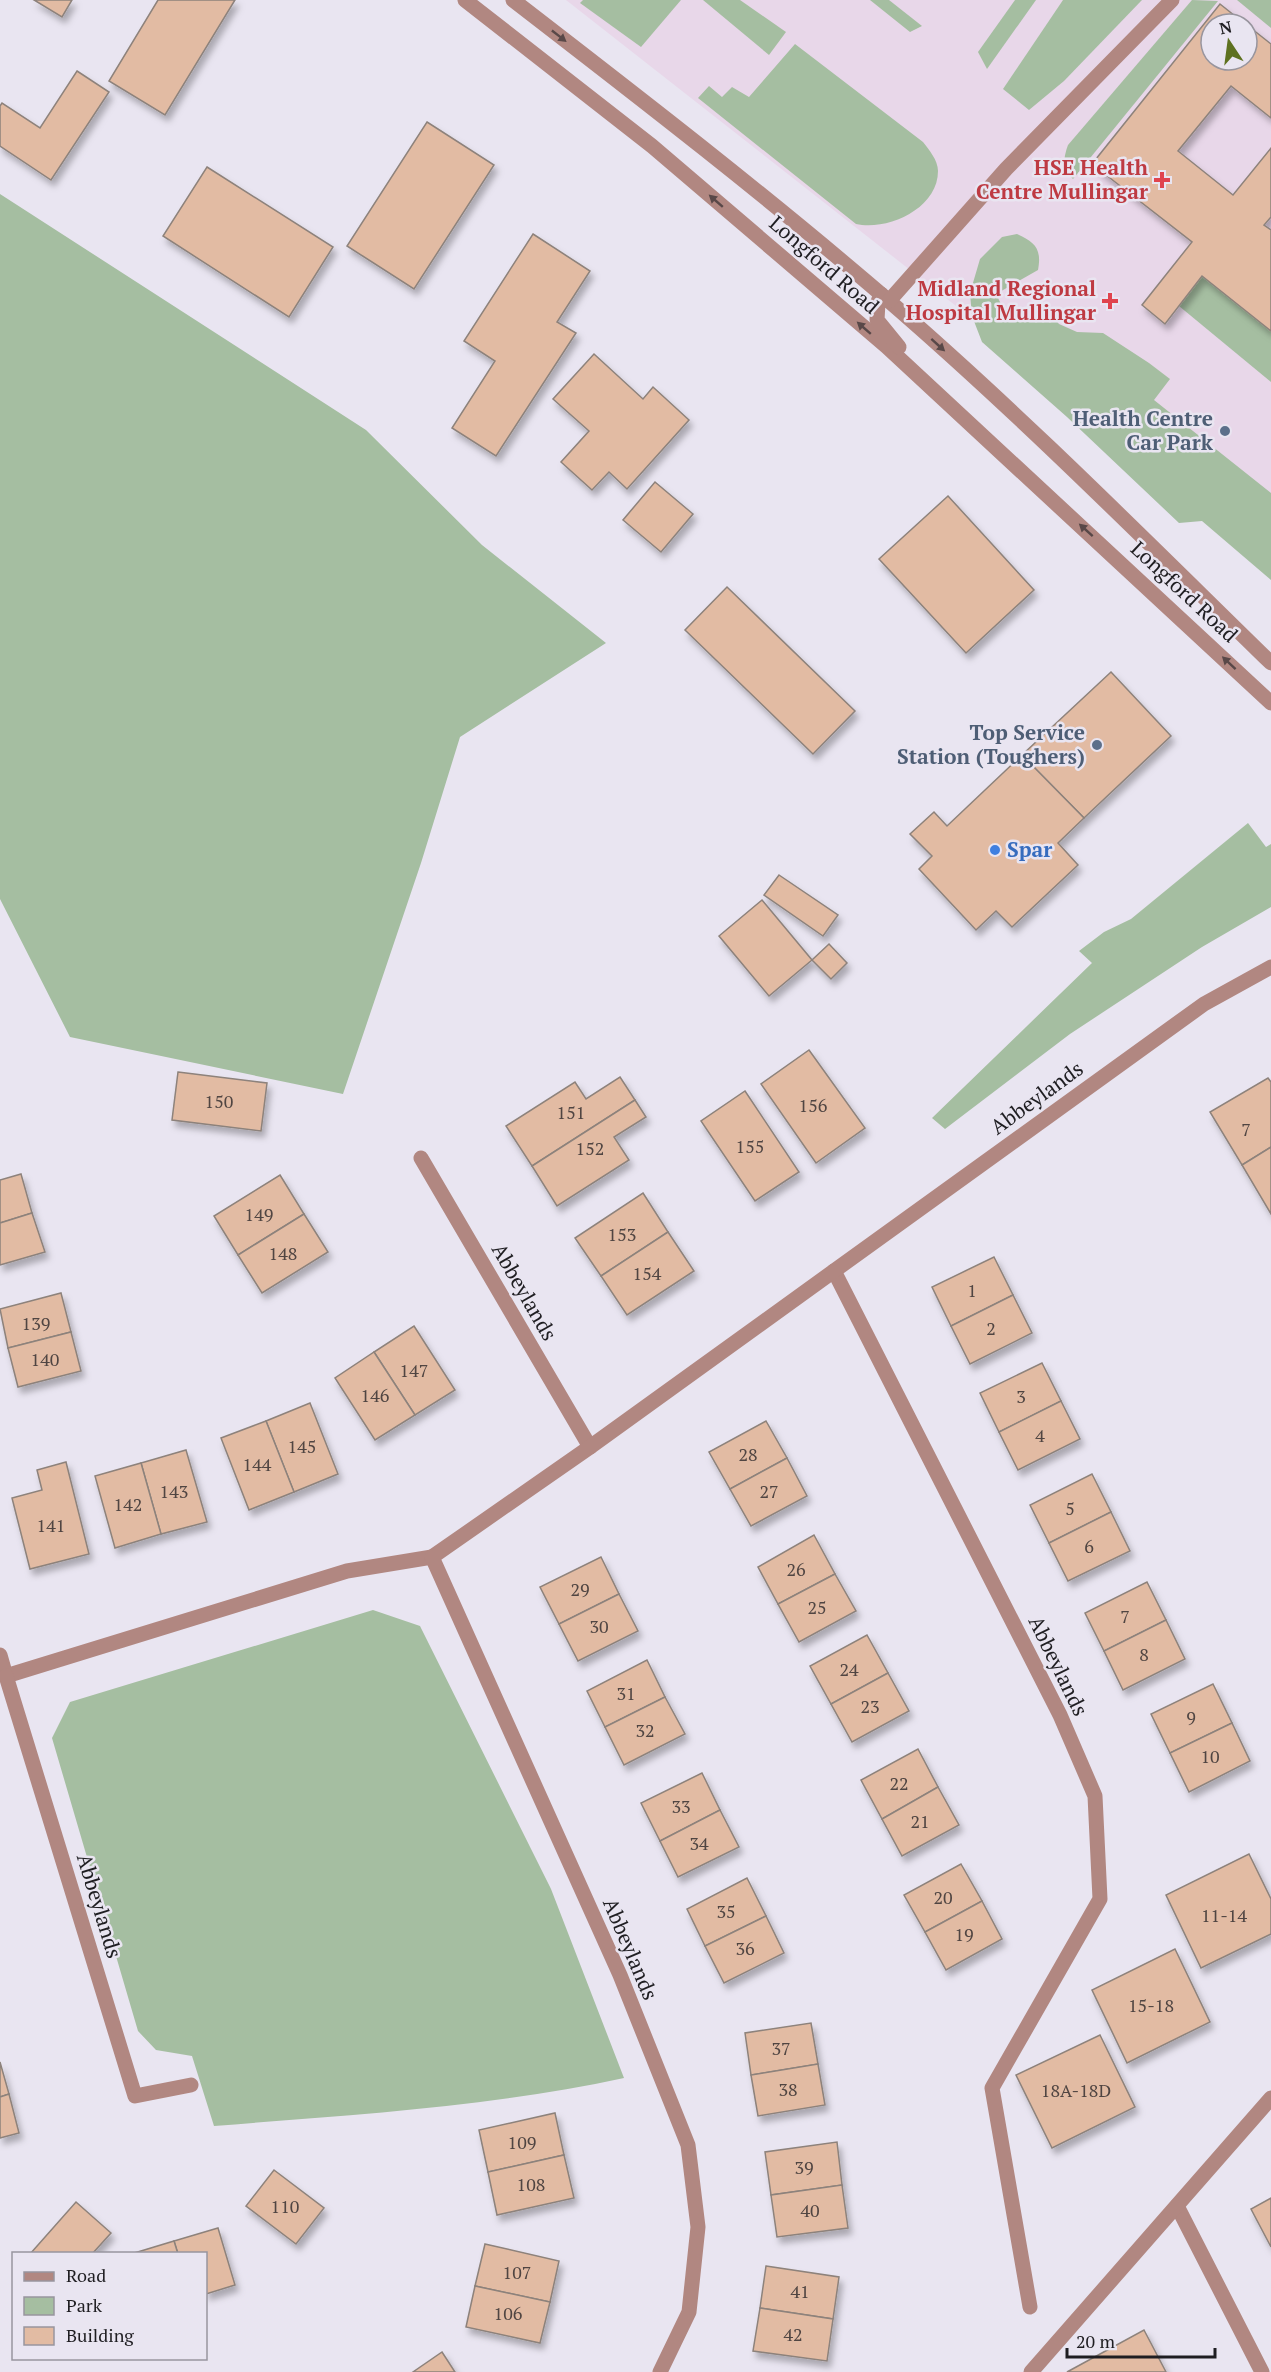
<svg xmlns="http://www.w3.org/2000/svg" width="1271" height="2372" viewBox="0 0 1271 2372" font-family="'PT Serif',serif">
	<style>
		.medical { fill: #e8d7e9; fill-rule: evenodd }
		.green { fill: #a5bea1 }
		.building { fill: #e2bba3; stroke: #8d827b; stroke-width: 1.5; filter: url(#shadow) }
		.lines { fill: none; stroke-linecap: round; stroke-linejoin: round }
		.minor { stroke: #b18781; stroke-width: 15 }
		.oneway { fill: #594848 }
		.health-dot { fill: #e0444e; stroke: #e9e5f1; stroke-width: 2 }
		.service-dot { fill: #5c6f8a; stroke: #e9e5f1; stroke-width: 2 }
		.shop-dot { fill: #3f7fe0; stroke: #e9e5f1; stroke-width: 2 }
		.labels { text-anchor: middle; stroke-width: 5; stroke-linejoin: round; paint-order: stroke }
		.number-label { font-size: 18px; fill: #504542 }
		.health-label { font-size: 21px; font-weight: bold; fill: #be3a42; stroke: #e9e5f1; text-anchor: end }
		.street-label { font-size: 21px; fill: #1f1e22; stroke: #e9e5f1 }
		.service-label { font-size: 21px; font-weight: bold; fill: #4e5e75; stroke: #e9e5f1; text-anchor: end }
		.shop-label { font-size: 21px; font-weight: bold; fill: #366cbe; stroke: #e9e5f1; text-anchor: start }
	</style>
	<defs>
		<filter id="shadow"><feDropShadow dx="3.5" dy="6" stdDeviation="3" flood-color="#0004"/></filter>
	</defs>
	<rect width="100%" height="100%" fill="#e9e5f1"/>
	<path class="medical" d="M566,0h705v574l-287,-246zM1211,24h36v36h-36z"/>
	<g class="green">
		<polygon points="583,0 681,0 641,47 580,3"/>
		<polygon points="703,0 740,0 786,32 769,55"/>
		<polygon points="870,0 889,0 922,26 910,32"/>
		<polygon points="1015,0 1036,0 987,69 978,52"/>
		<polygon points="1063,0 1142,0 1064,81 1029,110 1003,89"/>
		<path d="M1192,0l26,1 -145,178c-11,-10 -10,-20 -5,-34z"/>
		<polygon points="1237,0 1271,0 1271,28"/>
		<path d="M795,44l128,98c6,8 15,18 15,29 0,38 -51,60 -82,53l-158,-126 11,-12 13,11 10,-10 17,10z"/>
		<polygon points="0,194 366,430 482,545 606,643 460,737 421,863 343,1094 70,1037 0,899"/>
		<path d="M1017,234c18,8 25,15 21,36l-42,24 14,28 32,-18 17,20 18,8 26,1 46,30 21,16 -16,21 117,93v87l-69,-59 -23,2 -112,-106 -85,-75 -10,-26 -2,-23 10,-34 22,-22z"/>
		<polygon points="1202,276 1271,331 1271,382 1179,306"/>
		<polygon points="1248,823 1266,847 1271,844 1271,907 1202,947 1070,1034 945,1129 932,1118 1092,963 1079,951 1104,932 1131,919"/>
		<path d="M373,1610l47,16 131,263 73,189c-134,29 -273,37 -410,48l-22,-70 -36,-6 -18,-19 -86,-293 18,-36z"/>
	</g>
	<g class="building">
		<polygon points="34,0 72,0 62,17"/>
		<polygon points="158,0 235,0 165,115 109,81"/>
		<polygon points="1220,4 1245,24 1211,24 1211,60 1247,60 1247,25 1271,44 1271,118 1231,86 1178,151 1233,195 1271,148 1271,217 1264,225 1271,230 1271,331 1202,276 1165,324 1142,305 1192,242 1092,164"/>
		<polygon points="77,71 109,92 51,180 0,146 0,106 2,103 40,128"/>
		<polygon points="427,122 494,165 414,289 347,246"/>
		<polygon points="207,167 333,247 289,317 163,236"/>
		<polygon points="533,234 590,271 557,322 576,333 496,456 452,428 495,361 464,341"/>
		<polygon points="594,354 643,399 653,387 689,420 627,489 609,472 592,490 561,462 589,431 553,399"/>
		<polygon points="655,482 693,514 661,552 623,520"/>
		<polygon points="948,496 1034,590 966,653 879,559"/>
		<polygon points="727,587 855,711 813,754 685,630"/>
		<polygon points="1111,672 1171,736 1084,818 1022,755"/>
		<polygon points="1022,755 1084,818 1058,843 1078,865 1012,927 996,911 976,930 919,869 932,856 910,834 934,812 947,826"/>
		<polygon points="779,875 838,915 823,936 764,895"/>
		<polygon points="762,900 812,960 769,996 719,936"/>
		<polygon points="829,944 847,963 831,979 812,960"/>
		<polygon points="809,1050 865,1128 816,1163 761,1084"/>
		<polygon points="178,1072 267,1083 261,1131 172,1120"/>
		<polygon points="620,1077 635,1100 532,1166 506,1126 575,1082 586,1099"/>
		<polygon points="1268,1078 1271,1082 1271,1147 1242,1165 1210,1112"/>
		<polygon points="745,1091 799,1172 755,1201 701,1121"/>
		<polygon points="635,1100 646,1117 614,1137 629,1160 557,1206 532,1166"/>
		<polygon points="1271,1147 1271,1214 1242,1165"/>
		<polygon points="21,1174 32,1213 0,1223 0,1180"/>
		<polygon points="280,1175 304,1214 238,1255 214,1216"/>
		<polygon points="643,1193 668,1232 601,1276 575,1238"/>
		<polygon points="32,1213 45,1252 0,1265 0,1223"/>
		<polygon points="304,1214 328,1252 262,1293 238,1255"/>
		<polygon points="668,1232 694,1271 627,1315 601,1276"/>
		<polygon points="994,1257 1013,1295 951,1326 932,1287"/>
		<polygon points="61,1293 71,1332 8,1348 0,1309"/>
		<polygon points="1013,1295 1032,1333 970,1364 951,1326"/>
		<polygon points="414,1326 455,1390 415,1415 374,1352"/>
		<polygon points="71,1332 81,1371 18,1387 8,1348"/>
		<polygon points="374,1352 415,1415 375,1440 335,1378"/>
		<polygon points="1042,1363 1061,1401 999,1432 980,1393"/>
		<polygon points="1061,1401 1080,1439 1018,1470 999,1432"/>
		<polygon points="310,1403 338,1474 294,1492 266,1421"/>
		<polygon points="266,1421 294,1492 249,1510 221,1438"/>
		<polygon points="766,1421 787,1458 730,1489 709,1452"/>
		<polygon points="186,1450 207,1522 161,1534 141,1463"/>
		<polygon points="787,1458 807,1496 751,1526 730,1489"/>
		<polygon points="66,1462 89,1554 30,1569 12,1498 42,1490 37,1470"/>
		<polygon points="141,1463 161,1534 115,1548 95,1476"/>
		<polygon points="1092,1474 1111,1512 1049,1543 1030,1505"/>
		<polygon points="1111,1512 1130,1551 1068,1581 1049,1543"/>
		<polygon points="814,1535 835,1574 778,1604 758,1567"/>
		<polygon points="601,1557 619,1594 559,1624 540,1587"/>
		<polygon points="835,1574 856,1611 799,1642 778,1604"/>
		<polygon points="1147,1582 1166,1620 1104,1651 1085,1613"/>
		<polygon points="619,1594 638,1631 578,1661 559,1624"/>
		<polygon points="1166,1620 1185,1659 1123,1690 1104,1651"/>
		<polygon points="867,1635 888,1673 831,1704 810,1666"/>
		<polygon points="647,1660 665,1697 605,1727 587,1691"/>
		<polygon points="888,1673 909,1711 852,1742 831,1704"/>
		<polygon points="1213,1684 1232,1723 1170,1753 1151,1714"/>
		<polygon points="665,1697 685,1734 624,1765 605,1727"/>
		<polygon points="1232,1723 1250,1761 1189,1792 1170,1753"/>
		<polygon points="918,1749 938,1787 882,1819 861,1780"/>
		<polygon points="702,1773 720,1810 660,1841 641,1803"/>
		<polygon points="938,1787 959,1825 902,1856 882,1819"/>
		<polygon points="720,1810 739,1847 678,1877 660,1841"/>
		<polygon points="1249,1854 1271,1899 1271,1934 1201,1968 1166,1895"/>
		<polygon points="961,1864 982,1901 925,1932 904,1895"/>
		<polygon points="747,1878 766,1916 705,1946 687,1909"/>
		<polygon points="982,1901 1002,1939 946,1970 925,1932"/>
		<polygon points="766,1916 784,1953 724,1983 705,1946"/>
		<polygon points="1175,1949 1210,2022 1127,2063 1092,1990"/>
		<polygon points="811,2023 818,2064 751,2075 745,2033"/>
		<polygon points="1100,2035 1135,2107 1052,2148 1016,2075"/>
		<polygon points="0,2062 9,2094 0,2097"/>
		<polygon points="818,2064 825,2105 758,2116 751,2075"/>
		<polygon points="9,2094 19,2133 0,2138 0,2097"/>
		<polygon points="555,2113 564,2155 488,2172 479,2130"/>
		<polygon points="837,2142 842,2185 771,2195 765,2152"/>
		<polygon points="564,2155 574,2198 497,2215 488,2172"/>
		<polygon points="274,2170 324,2208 296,2244 246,2206"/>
		<polygon points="842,2185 848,2228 777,2237 771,2195"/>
		<polygon points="1271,2198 1271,2247 1251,2209"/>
		<polygon points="76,2202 111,2233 92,2254 30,2254"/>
		<polygon points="218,2228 235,2285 206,2294 206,2254 178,2254 174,2241"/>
		<polygon points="174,2241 178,2254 131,2254"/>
		<polygon points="485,2244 559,2261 550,2302 475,2286"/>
		<polygon points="766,2266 839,2277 833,2319 760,2308"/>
		<polygon points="475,2286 550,2302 540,2343 466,2327"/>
		<polygon points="760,2308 833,2319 827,2361 753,2351"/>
		<polygon points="1144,2330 1166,2372 1067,2372"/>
		<polygon points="442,2352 455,2372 413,2372"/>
	</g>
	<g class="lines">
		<g class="minor">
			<polyline points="465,0 652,146 886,346 1271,703"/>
			<path d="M513,0c127,98 254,196 376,301 132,114 256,239 382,362"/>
			<polyline points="881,294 878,302 877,320 899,347"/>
			<polyline points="889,301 1006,169 1172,0"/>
			<polyline points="421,1158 590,1447"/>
			<polyline points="834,1271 1060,1715 1095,1796 1100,1899 992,2088 1030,2307"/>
			<polyline points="0,1655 6,1676 347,1571 432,1557"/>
			<polyline points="6,1676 135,2096 191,2085"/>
			<polyline points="1177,2206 1262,2372"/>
			<polyline points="660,2372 689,2312 698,2227 688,2145 620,1975 432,1557 590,1447 1204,1004 1271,967"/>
			<polyline points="1031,2372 1271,2098"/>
		</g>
	</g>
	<defs><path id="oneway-solid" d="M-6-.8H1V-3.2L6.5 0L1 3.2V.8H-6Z" transform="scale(1.5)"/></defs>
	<g class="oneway">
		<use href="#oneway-solid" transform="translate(559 36) rotate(38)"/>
		<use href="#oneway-solid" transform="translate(716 201) rotate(-139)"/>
		<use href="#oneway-solid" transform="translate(864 328) rotate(-139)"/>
		<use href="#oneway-solid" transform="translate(938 345) rotate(42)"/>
		<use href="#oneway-solid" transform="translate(1086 530) rotate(-138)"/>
		<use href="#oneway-solid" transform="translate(1229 663) rotate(-137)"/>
	</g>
	<g class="health-dot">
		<path d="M1159 171h6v6h6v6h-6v6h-6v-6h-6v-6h6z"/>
		<path d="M1107 292h6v6h6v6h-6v6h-6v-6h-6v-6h6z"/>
	</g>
	<g class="service-dot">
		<circle cx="1225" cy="431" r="6"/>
		<circle cx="1097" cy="745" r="6"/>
	</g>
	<circle class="shop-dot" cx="995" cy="850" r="6"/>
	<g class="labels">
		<g class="number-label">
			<text x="219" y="1108">150</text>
			<text x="813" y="1112">156</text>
			<text x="571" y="1119">151</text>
			<text x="1246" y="1136">7</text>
			<text x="750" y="1153">155</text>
			<text x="590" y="1155">152</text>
			<text x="259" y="1221">149</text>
			<text x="622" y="1241">153</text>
			<text x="283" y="1260">148</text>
			<text x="647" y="1280">154</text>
			<text x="972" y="1297">1</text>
			<text x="36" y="1330">139</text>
			<text x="991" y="1335">2</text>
			<text x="45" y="1366">140</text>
			<text x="414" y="1377">147</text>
			<text x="375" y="1402">146</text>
			<text x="1021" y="1403">3</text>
			<text x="1040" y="1442">4</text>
			<text x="302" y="1453">145</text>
			<text x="748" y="1461">28</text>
			<text x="257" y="1471">144</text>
			<text x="174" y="1498">143</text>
			<text x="769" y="1498">27</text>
			<text x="128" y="1511">142</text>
			<text x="1070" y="1515">5</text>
			<text x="51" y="1532">141</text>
			<text x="1089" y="1553">6</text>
			<text x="796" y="1576">26</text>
			<text x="580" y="1596">29</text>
			<text x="817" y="1614">25</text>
			<text x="1125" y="1623">7</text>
			<text x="599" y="1633">30</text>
			<text x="1144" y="1661">8</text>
			<text x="849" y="1676">24</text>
			<text x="626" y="1700">31</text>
			<text x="870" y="1713">23</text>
			<text x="1191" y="1724">9</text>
			<text x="645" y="1737">32</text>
			<text x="1210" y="1763">10</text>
			<text x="899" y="1790">22</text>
			<text x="681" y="1813">33</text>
			<text x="920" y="1828">21</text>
			<text x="699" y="1850">34</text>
			<text x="943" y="1904">20</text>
			<text x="726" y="1918">35</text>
			<text x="1224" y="1922">11-14</text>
			<text x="964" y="1941">19</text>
			<text x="745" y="1955">36</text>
			<text x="1151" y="2012">15-18</text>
			<text x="781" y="2055">37</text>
			<text x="788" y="2096">38</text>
			<text x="1076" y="2097">18A-18D</text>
			<text x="522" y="2149">109</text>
			<text x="804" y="2174">39</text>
			<text x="531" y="2191">108</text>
			<text x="285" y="2213">110</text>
			<text x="810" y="2217">40</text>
			<text x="517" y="2279">107</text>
			<text x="800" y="2298">41</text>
			<text x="508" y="2320">106</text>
			<text x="793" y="2341">42</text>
		</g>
		<g class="health-label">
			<text x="1148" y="175">HSE Health<tspan x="1148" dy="24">Centre Mullingar</tspan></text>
			<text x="1096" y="296">Midland Regional<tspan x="1096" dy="24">Hospital Mullingar</tspan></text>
		</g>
		<g class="street-label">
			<text transform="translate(824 265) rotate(41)" y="7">Longford Road</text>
			<text transform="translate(1184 592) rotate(43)" y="7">Longford Road</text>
			<text transform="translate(1037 1098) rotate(-36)" y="7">Abbeylands</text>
			<text transform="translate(524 1292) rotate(60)" y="7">Abbeylands</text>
			<text transform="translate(1058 1666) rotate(64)" y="7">Abbeylands</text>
			<text transform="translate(99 1906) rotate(73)" y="7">Abbeylands</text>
			<text transform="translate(630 1949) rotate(67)" y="7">Abbeylands</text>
		</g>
		<g class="service-label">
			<text x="1213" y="426">Health Centre<tspan x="1213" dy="24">Car Park</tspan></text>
			<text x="1085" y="740">Top Service<tspan x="1085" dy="24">Station (Toughers)</tspan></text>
		</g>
		<g class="shop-label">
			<text x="1007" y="857">Spar</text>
		</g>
	</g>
	<rect x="12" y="2252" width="195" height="108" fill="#e9e5f1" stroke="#98959e" stroke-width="1.5"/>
	<rect x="24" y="2272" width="30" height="9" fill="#b18781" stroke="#98959e" stroke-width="1.5"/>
	<text x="66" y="2282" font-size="18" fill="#1f1e22">Road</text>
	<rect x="24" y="2297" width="30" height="18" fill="#a5bea1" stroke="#98959e" stroke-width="1.5"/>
	<text x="66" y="2312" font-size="18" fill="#1f1e22">Park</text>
	<rect x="24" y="2327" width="30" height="18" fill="#e2bba3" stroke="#98959e" stroke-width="1.5"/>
	<text x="66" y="2342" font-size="18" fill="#1f1e22">Building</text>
	<g transform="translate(1229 42) rotate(347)"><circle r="28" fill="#e9e5f1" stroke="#98959e" stroke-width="1.5"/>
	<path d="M0-4.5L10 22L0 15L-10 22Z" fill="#5e7120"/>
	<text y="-9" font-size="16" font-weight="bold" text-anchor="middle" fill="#1f1e22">N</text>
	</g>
	<path d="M1067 2348v9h148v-9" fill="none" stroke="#1f1e22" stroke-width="3"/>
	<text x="1076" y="2348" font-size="18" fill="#1f1e22" stroke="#e9e5f1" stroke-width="4.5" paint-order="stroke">20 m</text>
</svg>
